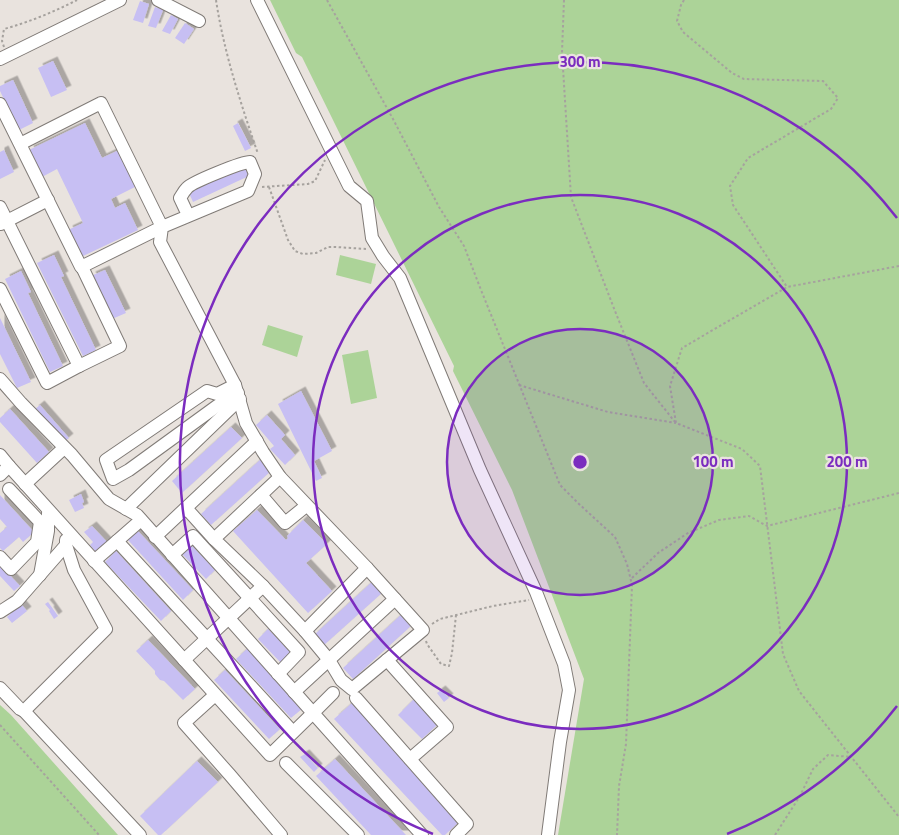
<svg xmlns="http://www.w3.org/2000/svg" width="899" height="835" viewBox="0 0 899 835" font-family="'Titillium Web',sans-serif">
	<style>
		.green { fill: #acd398 }
		.building { fill: #c7bff3; filter: url(#shadow) }
		.lines { fill: none; stroke-linecap: round; stroke-linejoin: round }
		.minor-casing { stroke: #807b77; stroke-width: 14 }
		.path { stroke: #a6a29e; stroke-width: 2; stroke-dasharray: 2.5 2.5; stroke-linecap: butt }
		.minor { stroke: #fff; stroke-width: 12 }
		.ring { fill: none; stroke: #7b2cbf; stroke-width: 2.5 }
		.centre { fill: #7b2cbf; stroke: #e9e3de; stroke-width: 2.5 }
		.ring-label { font-size: 15px; text-anchor: middle; font-weight: bold; fill: #7b2cbf; stroke: #e9e3de; stroke-width: 4.5; stroke-linejoin: round; paint-order: stroke }
	</style>
	<defs>
		<filter id="shadow"><feDropShadow dx="4.5" dy="-4.5" stdDeviation="0" flood-color="#0004"/></filter>
	</defs>
	<rect width="100%" height="100%" fill="#e9e3de"/>
	<g class="green">
		<polygon points="270,0 899,0 899,835 558,835 584,679 512,490 453,371 454,366 302,57 296,53"/>
		<polygon points="340,255 376,264 371,284 336,275"/>
		<polygon points="268,325 303,336 297,357 262,345"/>
		<polygon points="368,350 377,398 351,404 342,355"/>
		<polygon points="0,705 11,715 118,835 0,835"/>
	</g>
	<g class="building">
		<polygon points="140,1 149,4 143,23 133,20"/>
		<polygon points="155,7 163,10 156,28 148,26"/>
		<polygon points="171,15 178,19 170,34 162,31"/>
		<polygon points="185,23 194,29 184,44 175,38"/>
		<polygon points="53,61 67,90 51,97 38,68"/>
		<polygon points="13,80 33,123 19,130 0,91 0,86"/>
		<polygon points="85,123 102,158 119,150 137,186 111,199 115,208 125,203 138,230 81,257 68,230 83,223 57,169 42,177 29,150"/>
		<polygon points="238,123 251,148 245,151 233,126"/>
		<polygon points="4,150 14,172 0,179 0,152"/>
		<polygon points="247,165 251,175 193,202 189,193"/>
		<polygon points="54,255 64,276 61,277 96,350 83,356 37,263"/>
		<polygon points="105,270 126,313 112,319 91,276"/>
		<polygon points="21,271 31,292 28,293 63,366 50,372 5,279"/>
		<polygon points="0,318 31,382 17,388 0,354"/>
		<polygon points="301,391 332,451 314,461 322,478 316,481 278,404"/>
		<polygon points="40,405 69,438 63,443 34,410"/>
		<polygon points="10,409 49,452 37,463 0,422 0,418"/>
		<polygon points="267,415 285,435 281,439 295,455 285,465 270,449 274,446 256,425"/>
		<polygon points="231,427 242,438 182,493 172,481"/>
		<polygon points="261,459 272,470 211,525 201,514"/>
		<polygon points="81,494 84,502 82,503 84,508 75,512 69,500"/>
		<polygon points="0,495 34,532 23,542 19,537 3,551 0,548 0,533 7,527 0,519"/>
		<polygon points="257,510 286,540 288,538 287,536 303,520 327,544 306,563 332,591 308,613 233,531"/>
		<polygon points="92,526 107,542 96,552 90,545 93,542 84,532"/>
		<polygon points="138,531 193,590 183,600 128,540"/>
		<polygon points="191,545 215,570 206,579 182,554"/>
		<polygon points="116,551 171,611 161,621 105,562"/>
		<polygon points="0,565 20,586 14,591 0,576"/>
		<polygon points="373,581 383,592 323,646 313,636"/>
		<polygon points="48,602 58,616 54,619 49,611 50,610 45,604"/>
		<polygon points="21,604 27,611 12,623 7,617"/>
		<polygon points="403,613 413,624 353,679 343,668"/>
		<polygon points="268,629 292,654 282,664 258,639"/>
		<polygon points="148,640 195,689 183,700 164,681 160,680 155,674 155,671 136,651"/>
		<polygon points="248,648 303,708 291,718 236,659"/>
		<polygon points="225,670 280,729 269,739 214,680"/>
		<polygon points="441,690 449,698 444,702 437,693"/>
		<polygon points="414,699 437,725 422,739 398,715"/>
		<polygon points="352,703 461,820 445,835 442,835 334,719"/>
		<polygon points="305,754 318,768 314,772 300,757"/>
		<polygon points="335,759 406,835 371,835 316,776"/>
		<polygon points="197,761 218,782 161,835 158,835 140,816"/>
	</g>
	<g class="lines">
		<defs>
			<g id="minor">
				<polyline points="158,0 199,21"/>
				<polyline points="257,0 349,186 367,201 372,238 383,256 400,278 480,470 536,592 564,664 569,690 560,742 548,835"/>
				<polyline points="0,59 120,0"/>
				<polyline points="0,104 81,267 162,227 101,103 20,144"/>
				<polyline points="0,207 79,366 47,383 0,289"/>
				<polyline points="1,224 48,200"/>
				<polyline points="79,366 120,346 82,267"/>
				<polyline points="0,379 21,403 72,455 109,499 137,515 313,713 270,755 9,466 0,475"/>
				<polyline points="235,385 217,394 207,391 106,460 113,479 129,470 217,406 238,393"/>
				<polyline points="0,455 9,466"/>
				<polyline points="25,484 64,448"/>
				<polyline points="261,495 285,523 306,506"/>
				<polyline points="186,508 214,539"/>
				<polyline points="126,509 240,399"/>
				<polyline points="141,520 117,541 293,732"/>
				<polyline points="155,537 257,441"/>
				<polyline points="172,555 193,536 299,652 278,674"/>
				<polyline points="0,557 11,569 37,542 40,522 9,489"/>
				<polyline points="94,561 117,541"/>
				<polyline points="40,575 48,531 48,513"/>
				<polyline points="263,586 214,539 280,477"/>
				<polyline points="0,612 17,601 66,545 66,540"/>
				<polyline points="305,631 329,660 341,680 352,689 423,630 367,568"/>
				<path d="M184,660l79,-74 42,45 62,-63 -87,-91 -17,-25 -17,-29 -11,-38 -75,-143 2,-15 86,-36 7,-17 -5,-12c-8,0 -58,20 -63,26 -3,3 -5,7 -7,10l8,17"/>
				<polyline points="387,660 447,727 410,759"/>
				<polyline points="0,688 20,709 24,711 106,629 74,570 66,545"/>
				<polyline points="294,692 395,599"/>
				<polyline points="333,693 313,713 422,835"/>
				<polyline points="215,695 184,723 230,775 281,835"/>
				<polyline points="356,698 467,824 456,835"/>
				<polyline points="24,711 140,835"/>
				<polyline points="286,763 358,835"/>
			</g>
		</defs>
		<use href="#minor" class="minor-casing"/>
		<g class="path">
			<path d="M216,0c8,53 25,104 42,154"/>
			<polyline points="327,0 393,119 439,207 464,246 481,290 560,485 579,504 615,537 627,564 632,585 626,744 619,786 617,835"/>
			<polyline points="564,0 562,52 571,197 615,311 644,383 675,422"/>
			<polyline points="684,0 681,5 677,21 683,32 732,73 744,79 823,81 838,98 831,109 748,158 730,186 733,205 787,287"/>
			<path d="M4,47l-2,-6 2,-12c25,-7 50,-17 73,-29"/>
			<polyline points="262,187 308,184 315,181 325,160"/>
			<polyline points="269,187 288,240 295,251 303,254 316,253 328,247 336,247 366,249"/>
			<polyline points="899,266 787,287 682,348 670,386 676,423 742,449 760,466 783,654 799,691 899,817"/>
			<polyline points="519,385 608,412 676,423"/>
			<polyline points="632,578 658,553 688,533 719,520 749,516 767,526 899,493"/>
			<polyline points="432,624 440,619 493,606 529,600"/>
			<polyline points="426,641 427,644 441,664 449,666 452,653 456,615"/>
			<polyline points="0,725 99,835"/>
			<polyline points="775,835 800,796 813,769 828,755 851,757"/>
		</g>
		<use href="#minor" class="minor"/>
	</g>
	<circle cx="580" cy="462" r="133" fill="#7b2cbf" fill-opacity=".12"/>
	<g class="ring">
		<circle cx="580" cy="462" r="133"/>
		<circle cx="580" cy="462" r="267"/>
		<path d="M897 706A400 400 0 0 1 727 834M433 834A400 400 0 1 1 897 218"/>
	</g>
	<circle cx="580" cy="462" r="8" class="centre"/>
	<g class="ring-label">
		<text x="580" y="67">300 m</text>
		<text x="713" y="467">100 m</text>
		<text x="847" y="467">200 m</text>
	</g>
</svg>
